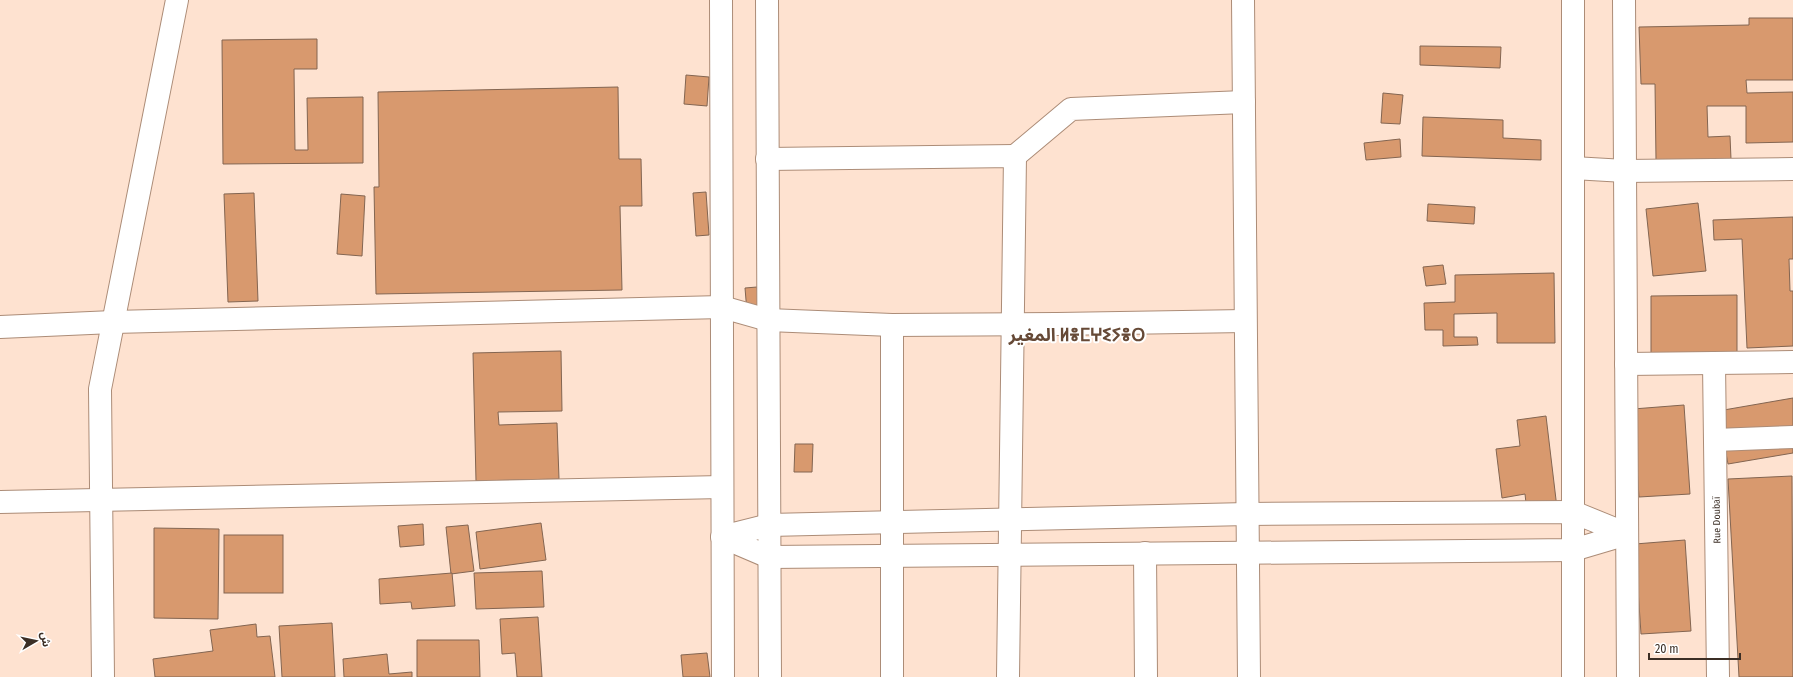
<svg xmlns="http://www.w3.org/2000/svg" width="1793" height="677" viewBox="0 0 1793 677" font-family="'Fira Sans Condensed','Noto Sans Arabic','Noto Sans Tifinagh',sans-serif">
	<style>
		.building { fill: #d8996e; stroke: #836551 }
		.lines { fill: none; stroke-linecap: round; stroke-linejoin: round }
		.street-casing { stroke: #ac8c77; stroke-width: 24 }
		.secondary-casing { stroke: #ac8c77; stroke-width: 24 }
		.street { stroke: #fff; stroke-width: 22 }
		.secondary { stroke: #fff; stroke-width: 22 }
		.labels { text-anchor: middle; stroke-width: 4; stroke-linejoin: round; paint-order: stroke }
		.street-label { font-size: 10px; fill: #3b2e25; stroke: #fff }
		.town-label { font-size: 18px; font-weight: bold; fill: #664936; stroke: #fff }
	</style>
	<rect width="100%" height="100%" fill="#fee2d0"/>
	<g class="building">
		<polygon points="1749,18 1793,18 1793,80 1746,80 1747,93 1793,92 1793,142 1746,143 1746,106 1707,106 1708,137 1730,136 1731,159 1656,160 1655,84 1641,84 1639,27 1749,25"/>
		<polygon points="317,39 317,69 294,69 295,150 308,150 307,98 363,97 363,163 223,164 222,40"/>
		<polygon points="1420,46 1501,47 1500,68 1420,65"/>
		<polygon points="686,75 709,77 707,106 684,104"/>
		<polygon points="618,87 619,159 641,159 642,206 620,206 622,290 376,294 374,187 379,187 378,92"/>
		<polygon points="1383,93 1403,95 1400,124 1381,123"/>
		<polygon points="1423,117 1503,120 1503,138 1541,140 1541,160 1422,156"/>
		<polygon points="1400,139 1401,157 1366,160 1364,143"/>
		<polygon points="706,192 709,235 696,236 693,193"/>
		<polygon points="254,193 258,301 228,302 224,194"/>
		<polygon points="341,194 365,196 362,256 337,254"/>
		<polygon points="1698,203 1706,271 1653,276 1646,209"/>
		<polygon points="1428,204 1475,207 1474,224 1427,221"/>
		<polygon points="1793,217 1793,259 1789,259 1790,291 1793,291 1793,346 1747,348 1742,239 1714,240 1713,220"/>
		<polygon points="1443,265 1446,284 1426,286 1423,267"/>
		<polygon points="1554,273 1555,343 1497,343 1497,313 1454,314 1454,337 1477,337 1478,345 1443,346 1443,330 1425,330 1424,303 1455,302 1455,275"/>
		<polygon points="757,287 760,310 747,312 745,288"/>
		<polygon points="1737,295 1737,366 1651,367 1651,296"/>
		<polygon points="561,351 562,411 498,412 499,425 557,423 559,479 476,481 473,353"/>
		<polygon points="1793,398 1793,453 1728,464 1718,411"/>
		<polygon points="1684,405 1690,494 1639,497 1633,409"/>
		<polygon points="1546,416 1557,508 1527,512 1525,494 1502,498 1496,449 1520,446 1517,420"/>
		<polygon points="795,444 813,444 812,472 794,472"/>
		<polygon points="1792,476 1793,677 1739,677 1728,479"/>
		<polygon points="541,523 546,560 480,569 476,532"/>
		<polygon points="423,524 424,545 400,547 398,526"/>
		<polygon points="468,525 474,571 451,574 446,527"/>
		<polygon points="154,528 219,529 218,619 154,618"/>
		<rect x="224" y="535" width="59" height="58"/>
		<polygon points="1685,540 1691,631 1641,634 1635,544"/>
		<polygon points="542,571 544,607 476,609 474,573"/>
		<polygon points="452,573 455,606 412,609 411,602 380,604 379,579"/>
		<polygon points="538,617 542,677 517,677 515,653 502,654 500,619"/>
		<polygon points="332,623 335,677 282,677 279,626"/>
		<polygon points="256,624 257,637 270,636 275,677 155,677 153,659 213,651 210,630"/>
		<polygon points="417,640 479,640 480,677 417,677"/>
		<polygon points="707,653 710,677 683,677 681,655"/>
		<polygon points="387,654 389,674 412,672 412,677 344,677 343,659"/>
	</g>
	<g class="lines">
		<defs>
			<g id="street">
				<polyline points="1243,0 1249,677"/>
				<polyline points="1015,156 1071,109 1244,102"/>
				<polyline points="767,159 1015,156 1008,677"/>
				<polyline points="1573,168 1625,171 1793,169"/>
				<polyline points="892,325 892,677"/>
				<polyline points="0,327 113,322 722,307 768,320 892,325 1057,324 1245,321"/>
				<polyline points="1714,363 1718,677"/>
				<polyline points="1626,364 1793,362"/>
				<polyline points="1715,440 1793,437"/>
				<polyline points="0,502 722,487"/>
				<polyline points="1145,553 1146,677"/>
				<polyline points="103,677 100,389 177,0"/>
			</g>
			<g id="secondary">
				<polyline points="721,0 723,677"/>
				<polyline points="767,0 770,677"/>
				<polyline points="1573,0 1573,677"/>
				<polyline points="1624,0 1628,677"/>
				<polygon points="1573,512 1627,534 1573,550 769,557 722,537 769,525 1247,514"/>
			</g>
		</defs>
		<use href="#street" class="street-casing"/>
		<use href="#secondary" class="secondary-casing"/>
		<use href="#street" class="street"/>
		<use href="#secondary" class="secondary"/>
	</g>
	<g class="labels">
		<g class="street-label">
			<text transform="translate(1716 520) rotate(-91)" y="4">Rue Doubaï</text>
		</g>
		<g class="town-label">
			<text x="1077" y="341">المغير ⵍⴻⵎⵖⵉⵢⴻⵔ</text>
		</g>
	</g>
	<g transform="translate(36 641) rotate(81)" stroke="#ffffff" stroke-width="3" paint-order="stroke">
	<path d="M0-3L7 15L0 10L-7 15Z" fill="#3b2e25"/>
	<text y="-6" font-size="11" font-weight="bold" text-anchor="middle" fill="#3b2e25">ش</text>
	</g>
	<path d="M1649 653v6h91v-6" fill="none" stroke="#3b2e25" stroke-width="2"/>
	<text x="1655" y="653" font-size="12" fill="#3b2e25" stroke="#ffffff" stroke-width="3" paint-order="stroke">20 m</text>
</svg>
